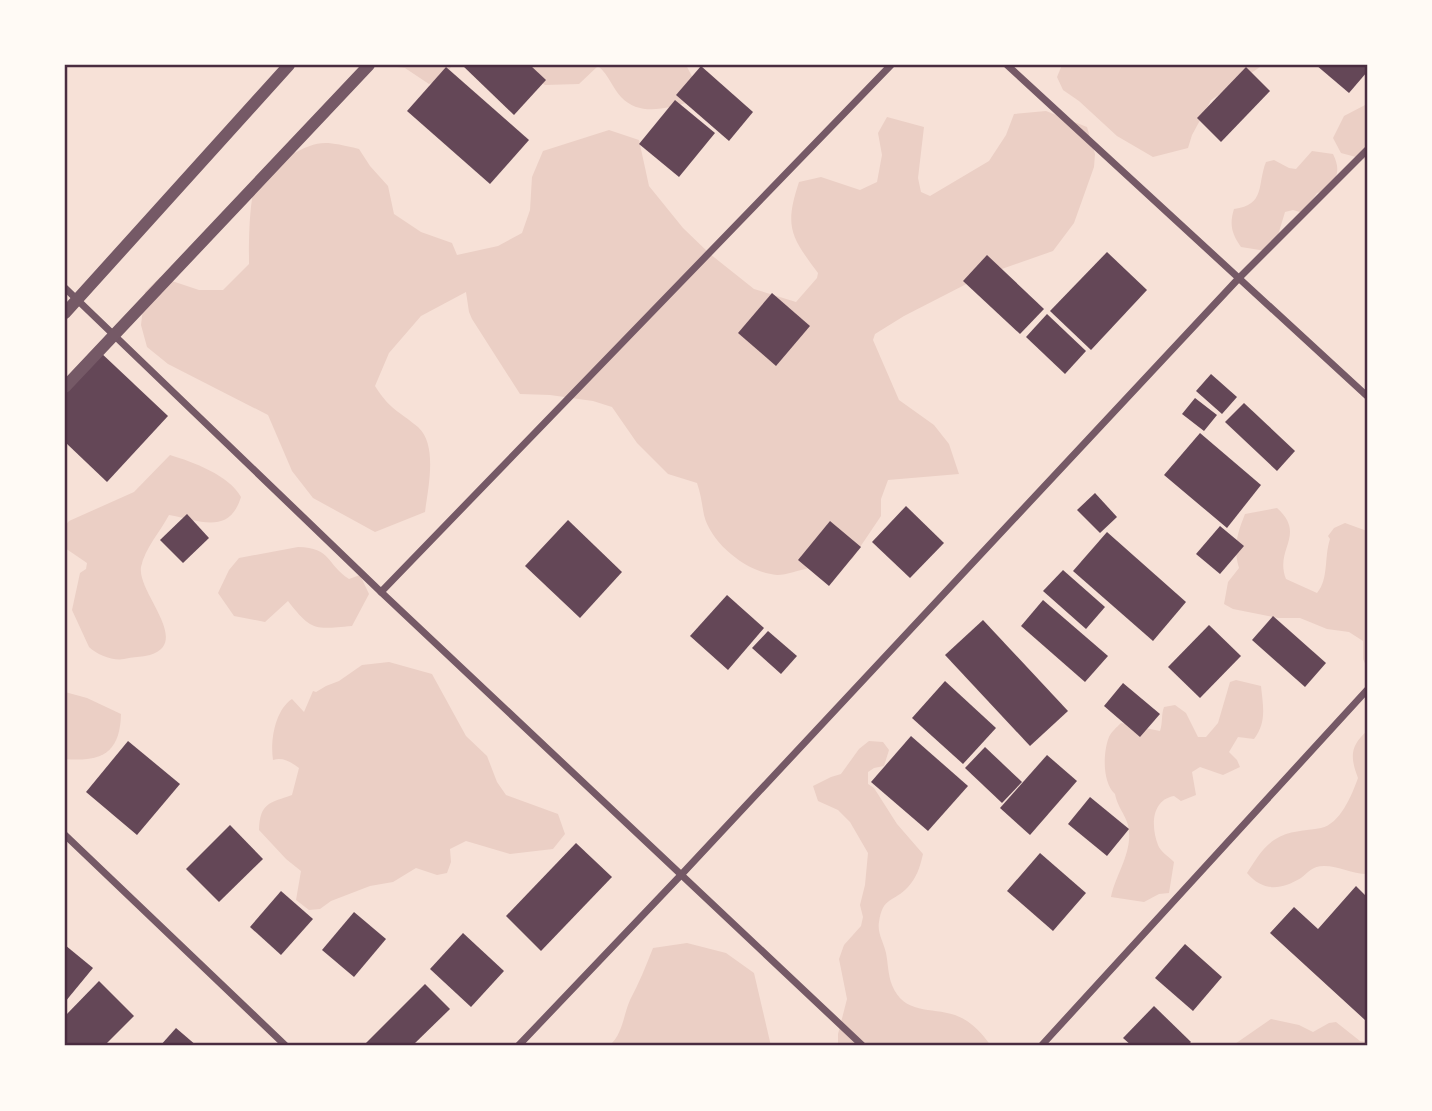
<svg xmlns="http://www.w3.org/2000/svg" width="1432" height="1111" viewBox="0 0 1432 1111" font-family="'Alegreya Sans',sans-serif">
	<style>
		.green { fill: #ebcfc5 }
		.building { fill: #644757 }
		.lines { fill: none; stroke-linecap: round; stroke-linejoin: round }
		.minor { stroke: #755966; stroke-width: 7 }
		.tertiary { stroke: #755966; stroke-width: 12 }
		.neatline { fill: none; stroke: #4a2c40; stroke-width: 2.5 }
	</style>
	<rect width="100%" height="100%" fill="#f7e1d7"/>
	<g class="green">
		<polygon points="381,65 452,65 445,77 429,84 405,68"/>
		<path d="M497,65h189l8,15 -4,22c-23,6 -50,15 -69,-5 -9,-10 -12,-22 -23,-31l-19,18 -34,1 -14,-9z"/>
		<polygon points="1062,65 1263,65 1211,100 1192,135 1188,148 1153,157 1117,136 1079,101 1063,90 1057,77"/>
		<polygon points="1367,104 1367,160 1341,153 1333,138 1344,116"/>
		<path d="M1046,111l41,16 8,27 -1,13 -20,56 -21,28 -71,25 -78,40 -29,18 -2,6 26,60 35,25 15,19 10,30 -71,6 -7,19v17l-29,43c-13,7 -29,6 -43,9 -10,2 -22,7 -32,7 -29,-2 -66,-31 -73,-60 -2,-10 -3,-21 -7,-32l-29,-9 -31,-31 -25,-36 -19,-6 -43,-6 -30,-1 -48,-75 -3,-7 -3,-20 -45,24 -32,37 -14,33c15,24 24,25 43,41 20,18 10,61 7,85l-50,20 -62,-34 -21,-27 -24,-56 -100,-51 -21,-17 -6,-22 4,-33 15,-15 39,13h24l26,-26c0,-20 -1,-82 14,-95 6,-5 17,-8 24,-12 33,-18 36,-16 72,-8l11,17 18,20 6,28 27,18 31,11 5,12 41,-9 24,-13 8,-23 2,-33 11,-26 66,-21 30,10 10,46 34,42 27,26 44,35 42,13 21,-24 1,-5c-27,-36 -34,-46 -19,-91l22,-5 39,13 17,-8 5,-27 -4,-22 9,-16 37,10 -6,51 3,14 9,4 59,-35 17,-26 8,-21z"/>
		<path d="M1312,151l21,3c8,16 4,23 -5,36l-11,3 -14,20 -10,-3 -8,2 -10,33 -9,6 -25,-4c-9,-13 -12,-22 -7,-38 32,-4 23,-25 32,-47l8,-2 15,8 7,1z"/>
		<path d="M170,455c23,7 59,20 71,42 -12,39 -42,23 -72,18 -9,17 -24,33 -28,52 -4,26 51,75 9,88 -8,2 -18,2 -26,4 -11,2 -27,-4 -35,-12l-17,-37 8,-37 6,-4 1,-6 -22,-15v-22l4,-5 65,-29z"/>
		<path d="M1277,508c30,27 -3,41 9,71l31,14c12,-14 7,-36 13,-54l-2,-3 6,-8 11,-5 22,8v137l-4,-9v-18l-14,-9 -22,-3 -27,-11h-22l-45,-9 -9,-5 4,-22 11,-14c-6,-20 -2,-34 6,-54z"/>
		<path d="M298,547c34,1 28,17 51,32l11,-4 9,19 -17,32c-37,3 -40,6 -64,-25l-23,21 -31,-6 -16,-23 11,-23 10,-12z"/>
		<path d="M389,662l43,12 34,62 21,20 10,26 9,13 52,19 7,20 -12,15 -43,5 -44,-13 -16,8 1,13 -4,11 -10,2 -21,-7 -23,14 -23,4 -39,15 -11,8 -11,1 -13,-10 5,-29 -15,-12 -27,-29c1,-27 10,-27 33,-35l7,-27c-8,-6 -16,-11 -26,-8 -3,-19 2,-50 19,-61l12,13 9,-21 3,1 10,-6 13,-5 23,-16z"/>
		<path d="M1236,680l25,6c2,20 6,36 -7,53l-16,-2 -9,15 8,8 3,7 -17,8 -23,-8 -8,5 4,23 -15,6 -7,-5c-23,4 -23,31 -16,49 2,6 11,12 16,17l-5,31 -10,1 -15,8 -33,-5c5,-24 23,-46 17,-72 -3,-11 -11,-19 -13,-31 -13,-12 -12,-42 -6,-57 2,-5 8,-10 12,-14l39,8c3,-9 1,-16 4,-24l11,-2 11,8 12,24h8l12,-14 12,-41z"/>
		<path d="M65,692l22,6 34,16c-1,39 -19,48 -56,45z"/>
		<path d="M1367,731v143c-15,0 -28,-8 -43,-8 -12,0 -15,6 -23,12 -20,12 -38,14 -54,-5 8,-12 15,-25 27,-33 15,-10 31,-9 47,-12 19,-4 31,-33 37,-50 -8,-21 -8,-32 9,-47z"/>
		<path d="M869,741l14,1 6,8 -5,16 -10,2 -6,4v12l6,4 23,36 26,30c-3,13 -6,23 -15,33 -15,16 -25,9 -29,35 -2,11 5,21 7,31 2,10 2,22 6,32 12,30 39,22 63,30 16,6 27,18 36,31h-153v-12l9,-35 -8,-40 5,-14 17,-19 2,-9 -3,-12 5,-20 3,-32 -18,-31 -12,-12 -20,-9 -5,-15 18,-9 10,-3 18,-25z"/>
		<path d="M687,943l39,10 28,20 17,73h-162c14,-12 14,-30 21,-46 9,-17 16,-34 23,-52z"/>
		<polygon points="1271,1019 1299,1025 1313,1032 1329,1023 1336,1022 1360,1041 1367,1042 1367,1046 1232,1046"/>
	</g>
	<g class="building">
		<polygon points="462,65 530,65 546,80 514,115"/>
		<polygon points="1316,65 1367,65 1367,72 1349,93"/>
		<polygon points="701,66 753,112 729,141 676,95"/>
		<polygon points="446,67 529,140 490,184 407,111"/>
		<polygon points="1246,67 1270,91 1221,142 1197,118"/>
		<polygon points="675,100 715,133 679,177 639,144"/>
		<polygon points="1107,252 1147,290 1091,350 1050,311"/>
		<polygon points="987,255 1044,309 1020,334 963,281"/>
		<polygon points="772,293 810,326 776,366 738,333"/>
		<polygon points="1047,314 1086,351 1065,374 1026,337"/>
		<polygon points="99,351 168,416 107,482 65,442 65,388"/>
		<polygon points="1211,374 1237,397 1222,414 1196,391"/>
		<polygon points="1195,398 1217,415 1204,431 1182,414"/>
		<polygon points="1244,403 1295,451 1277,471 1225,422"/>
		<polygon points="1200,433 1261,485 1227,528 1164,475"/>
		<polygon points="1095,493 1117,517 1100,533 1077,510"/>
		<polygon points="906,506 944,543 910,578 872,542"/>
		<polygon points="187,514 209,538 183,563 160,540"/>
		<polygon points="568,520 622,572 580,618 525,566"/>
		<polygon points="830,521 861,547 829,586 798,560"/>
		<polygon points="1220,526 1244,546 1220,574 1196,554"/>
		<polygon points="1107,532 1186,602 1153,641 1073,571"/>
		<polygon points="1063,570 1105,607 1086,629 1043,591"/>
		<polygon points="727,595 764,628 728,670 690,636"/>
		<polygon points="1043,600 1108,656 1085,682 1021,626"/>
		<polygon points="1273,616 1326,663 1305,687 1252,640"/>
		<polygon points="983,620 1068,711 1030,746 945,655"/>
		<polygon points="1209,625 1241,656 1200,698 1168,667"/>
		<polygon points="768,631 797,656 781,674 752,648"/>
		<polygon points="945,681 996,728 963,764 912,718"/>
		<polygon points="1123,683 1160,714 1140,737 1104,706"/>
		<polygon points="911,736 968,786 928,831 871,782"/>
		<polygon points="128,741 180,784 137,835 86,792"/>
		<polygon points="985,747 1022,782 1002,803 965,768"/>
		<polygon points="1047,755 1077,781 1030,835 1000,808"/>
		<polygon points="1090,797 1129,829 1107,856 1068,824"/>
		<polygon points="230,825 263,859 219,902 186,869"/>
		<polygon points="576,843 612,877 541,951 506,916"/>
		<polygon points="1040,853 1086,893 1053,931 1007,891"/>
		<polygon points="1356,886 1367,897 1367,1017 1365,1020 1270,933 1294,907 1318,929"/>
		<polygon points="281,891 313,919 281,955 250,927"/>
		<polygon points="354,912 386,939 354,977 322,950"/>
		<polygon points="463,933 504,971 471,1007 430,969"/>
		<polygon points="1185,944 1222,977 1193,1011 1155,978"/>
		<polygon points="65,945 93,968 65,1002"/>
		<polygon points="99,981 134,1016 104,1046 65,1046 65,1016"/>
		<polygon points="425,984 450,1009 412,1046 363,1046"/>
		<polygon points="1154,1006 1191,1042 1187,1046 1132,1046 1123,1038"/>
		<polygon points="176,1028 197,1046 160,1046"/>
	</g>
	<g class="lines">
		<g class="minor">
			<polyline points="1007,65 1367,396"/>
			<polyline points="65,288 381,592 863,1046"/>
			<polyline points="381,592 891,65"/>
			<polyline points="65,835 286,1046"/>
			<polyline points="518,1046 681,875 1239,278 1367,150"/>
			<polyline points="1041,1046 1367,690"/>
		</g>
		<g class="tertiary">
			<polyline points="65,313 289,65"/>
			<polyline points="65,387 369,65"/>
		</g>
	</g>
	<rect width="1432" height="1111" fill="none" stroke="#fffaf5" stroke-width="133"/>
	<rect x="66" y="66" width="1300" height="978" class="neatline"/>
</svg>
